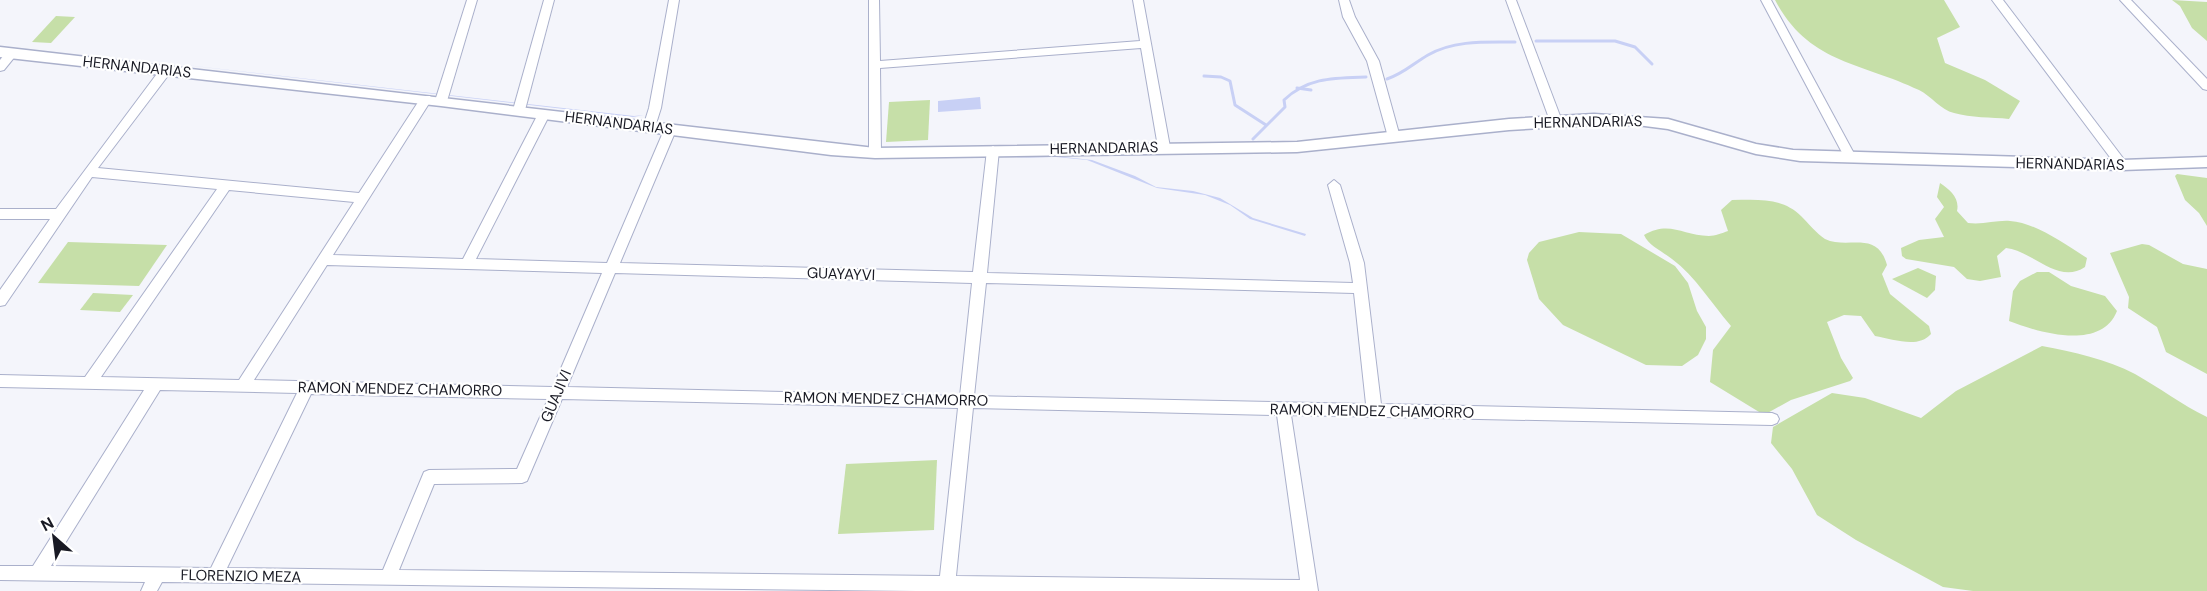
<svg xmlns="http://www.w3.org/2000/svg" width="2207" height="591" viewBox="0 0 2207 591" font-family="'DM Sans',sans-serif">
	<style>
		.green { fill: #c6dfa8 }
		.water { fill: #c8d0f5 }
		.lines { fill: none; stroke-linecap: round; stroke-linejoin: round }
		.stream { stroke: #c8d0f5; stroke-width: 3 }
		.minor-casing { stroke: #aab0cb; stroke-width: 2 }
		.tertiary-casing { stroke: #aab0cb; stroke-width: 3 }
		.minor { fill: #fff; fill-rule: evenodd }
		.tertiary { fill: #fff; fill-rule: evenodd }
		.labels { text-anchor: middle; stroke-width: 4.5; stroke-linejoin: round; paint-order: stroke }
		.street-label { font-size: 15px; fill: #191a24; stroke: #fff }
	</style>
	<rect width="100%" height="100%" fill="#f4f5fb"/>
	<g class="green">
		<path d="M1775,0h169l16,27 -23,11 8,25 40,17 35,21 -11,18c-18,-2 -38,-1 -55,-6 -13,-3 -23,-17 -35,-23 -58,-28 -110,-26 -144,-90z"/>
		<polygon points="2172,0 2207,2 2207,41 2192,28 2180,6"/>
		<polygon points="56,16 75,17 51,43 32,42"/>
		<polygon points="930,100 928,140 886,142 889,102"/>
		<polygon points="2177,174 2207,178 2207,226 2199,213 2185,200 2175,176"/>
		<path d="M1940,183c10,7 20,15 17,28l11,12c15,2 28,-3 42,-2 27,2 54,23 77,37l-2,9c-27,18 -52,-16 -79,-19l-9,8 4,21 -21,4 -13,-2 -13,-12 -48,-8 -4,-3 -1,-8 18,-8 25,-3 -9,-18 9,-12 -7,-10z"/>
		<path d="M1732,200c26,0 50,-3 69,16 7,7 16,18 24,23 23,11 52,-10 62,26l-5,9 8,20 39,32 2,8c-13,15 -38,5 -56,2l-14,-20 -17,-1 -17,7 14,36 12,20 -3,3 -59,19 -27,15 -54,-33 3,-32 18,-24c-20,-23 -35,-49 -59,-67 -10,-8 -23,-13 -28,-24 26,-15 39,1 65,1 6,0 13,-3 19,-5l-7,-21z"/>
		<polygon points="1579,232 1621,234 1675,266 1688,283 1697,311 1706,327 1706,339 1698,355 1682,366 1646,365 1563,325 1539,299 1527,260 1529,253 1539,242"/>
		<polygon points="68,242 167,245 139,286 38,283"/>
		<polygon points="2142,244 2149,245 2183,264 2207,269 2207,374 2166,352 2157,327 2128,308 2129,297 2110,253"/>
		<polygon points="1918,268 1936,276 1935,290 1927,298 1892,279"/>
		<path d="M2037,272h12l22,14 34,10 12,15c-16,40 -77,22 -108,10l4,-30 7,-10z"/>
		<polygon points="93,293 133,295 120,312 80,310"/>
		<path d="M2042,346c31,6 65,13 93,28 25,14 47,31 72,43v174h-234l-30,-4 -87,-47 -39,-25 -25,-46 -21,-26 2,-16 59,-34 33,5 56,20 35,-27z"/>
		<polygon points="937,460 934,530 838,534 846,464"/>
	</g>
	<g class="water">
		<polygon points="177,64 634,116 644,115 633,117"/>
		<polygon points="980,97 981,109 938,112 938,101"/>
		<polygon points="1055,156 1092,160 1135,176 1156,187 1193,191 1220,198 1253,218 1306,234 1305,236 1250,219 1230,205 1205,195 1157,188 1087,160 1056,157 1003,158"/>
	</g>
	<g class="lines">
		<g class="stream">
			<polyline points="1536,41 1615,41 1635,47 1652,64"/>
			<polyline points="1204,76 1221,77 1230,81 1235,105 1266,125"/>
			<path d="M1387,79c16,-5 27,-16 41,-24 26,-15 58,-13 87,-13"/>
			<polyline points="1297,88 1311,90"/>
			<path d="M1253,139l32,-32 -1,-7c24,-23 51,-22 82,-23"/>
		</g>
		<defs>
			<g id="minor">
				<polygon points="467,0 477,0 447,101 441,105 435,101"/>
				<polygon points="544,0 554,0 525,110 519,114 513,110"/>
				<polygon points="669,0 679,0 661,108 655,127 649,131 643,127 649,108"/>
				<polygon points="869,0 879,0 880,61 1140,41 1133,0 1143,0 1170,147 1164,151 1158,147 1141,48 880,68 881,153 875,157 871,156 869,153"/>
				<polygon points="1339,0 1349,0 1355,17 1379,61 1400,137 1398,140 1394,141 1388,137 1367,61 1343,17"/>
				<polygon points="1506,0 1516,0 1562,121 1560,124 1552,124 1550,121"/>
				<polygon points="1761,0 1771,0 1857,159 1855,162 1847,162"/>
				<polygon points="1992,0 2003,0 2126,162 2128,165 2126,168 2118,168"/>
				<polygon points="2120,0 2131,0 2207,79 2207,90 2203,89"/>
				<polygon points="11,50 17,54 4,70 0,71 0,60 7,51"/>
				<path d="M166,66l4,1v6l-72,95 261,25 63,-97h8l2,3 -2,3 -97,153 130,4 75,-145 6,-4 6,4 -74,145 131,4 57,-133 6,-4 6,4 -56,133 353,9 14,-122 6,-4 6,4 -12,123 366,10 -3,-20 -22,-78 6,-5 6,5 24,78 17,141 391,9 5,2 2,4 -2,4 -5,2 -481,-10 27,176h-402l-754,-9 -5,9h-16l4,-9 -145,-2v-14h33l111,-176 -144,-3v-12l85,2 132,-188 -125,-12 -87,128 -5,1v-16l50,-71h-50v-10h56l106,-142zM229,190l125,12 -115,178 -138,-3zM327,265l275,8 -49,114 -299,-7zM615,273l357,10 -12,113 -393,-9zM986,283l368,10 12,111 -392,-8zM160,390l137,3 -86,175 -160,-2zM311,394l237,5 -31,70 -88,1 -5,2 -41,98 -156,-2zM562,399l396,9 -18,168 -541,-6 35,-86 88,-1 5,-2zM973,408l304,7 23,165 -344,-4z"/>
			</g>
			<polygon id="tertiary" points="0,47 875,148 1297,142 1509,119 1594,114 1668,119 1756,144 1793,150 2122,160 2207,157 2207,167 2122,170 1800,161 1756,154 1668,129 1637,125 1594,125 1509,130 1297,152 875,158 831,155 441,106 0,57"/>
		</defs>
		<use href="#minor" class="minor-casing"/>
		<use href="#tertiary" class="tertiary-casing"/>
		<use href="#minor" class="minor"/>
		<use href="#tertiary" class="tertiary"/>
	</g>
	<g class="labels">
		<g class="street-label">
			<text transform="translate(137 67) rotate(6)" y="5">HERNANDARIAS</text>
			<text transform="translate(1588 122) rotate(-1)" y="5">HERNANDARIAS</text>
			<text transform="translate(619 123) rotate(7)" y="5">HERNANDARIAS</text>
			<text transform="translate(1104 148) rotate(-1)" y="5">HERNANDARIAS</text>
			<text transform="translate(2070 164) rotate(1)" y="5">HERNANDARIAS</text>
			<text transform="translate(841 274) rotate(2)" y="5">GUAYAYVI</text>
			<text transform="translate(400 389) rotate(1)" y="5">RAMON MENDEZ CHAMORRO</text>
			<text transform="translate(556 396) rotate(-67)" y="5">GUAJIVI</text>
			<text transform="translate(886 399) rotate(1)" y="5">RAMON MENDEZ CHAMORRO</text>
			<text transform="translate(1372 411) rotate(1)" y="5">RAMON MENDEZ CHAMORRO</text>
			<text transform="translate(241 576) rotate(1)" y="5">FLORENZIO MEZA</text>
		</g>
	</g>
	<g transform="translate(54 537) rotate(332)" stroke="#ffffff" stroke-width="4.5" paint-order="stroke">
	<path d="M0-4.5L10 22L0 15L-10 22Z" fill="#191a24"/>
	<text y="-9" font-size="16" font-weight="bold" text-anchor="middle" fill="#191a24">N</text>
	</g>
</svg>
